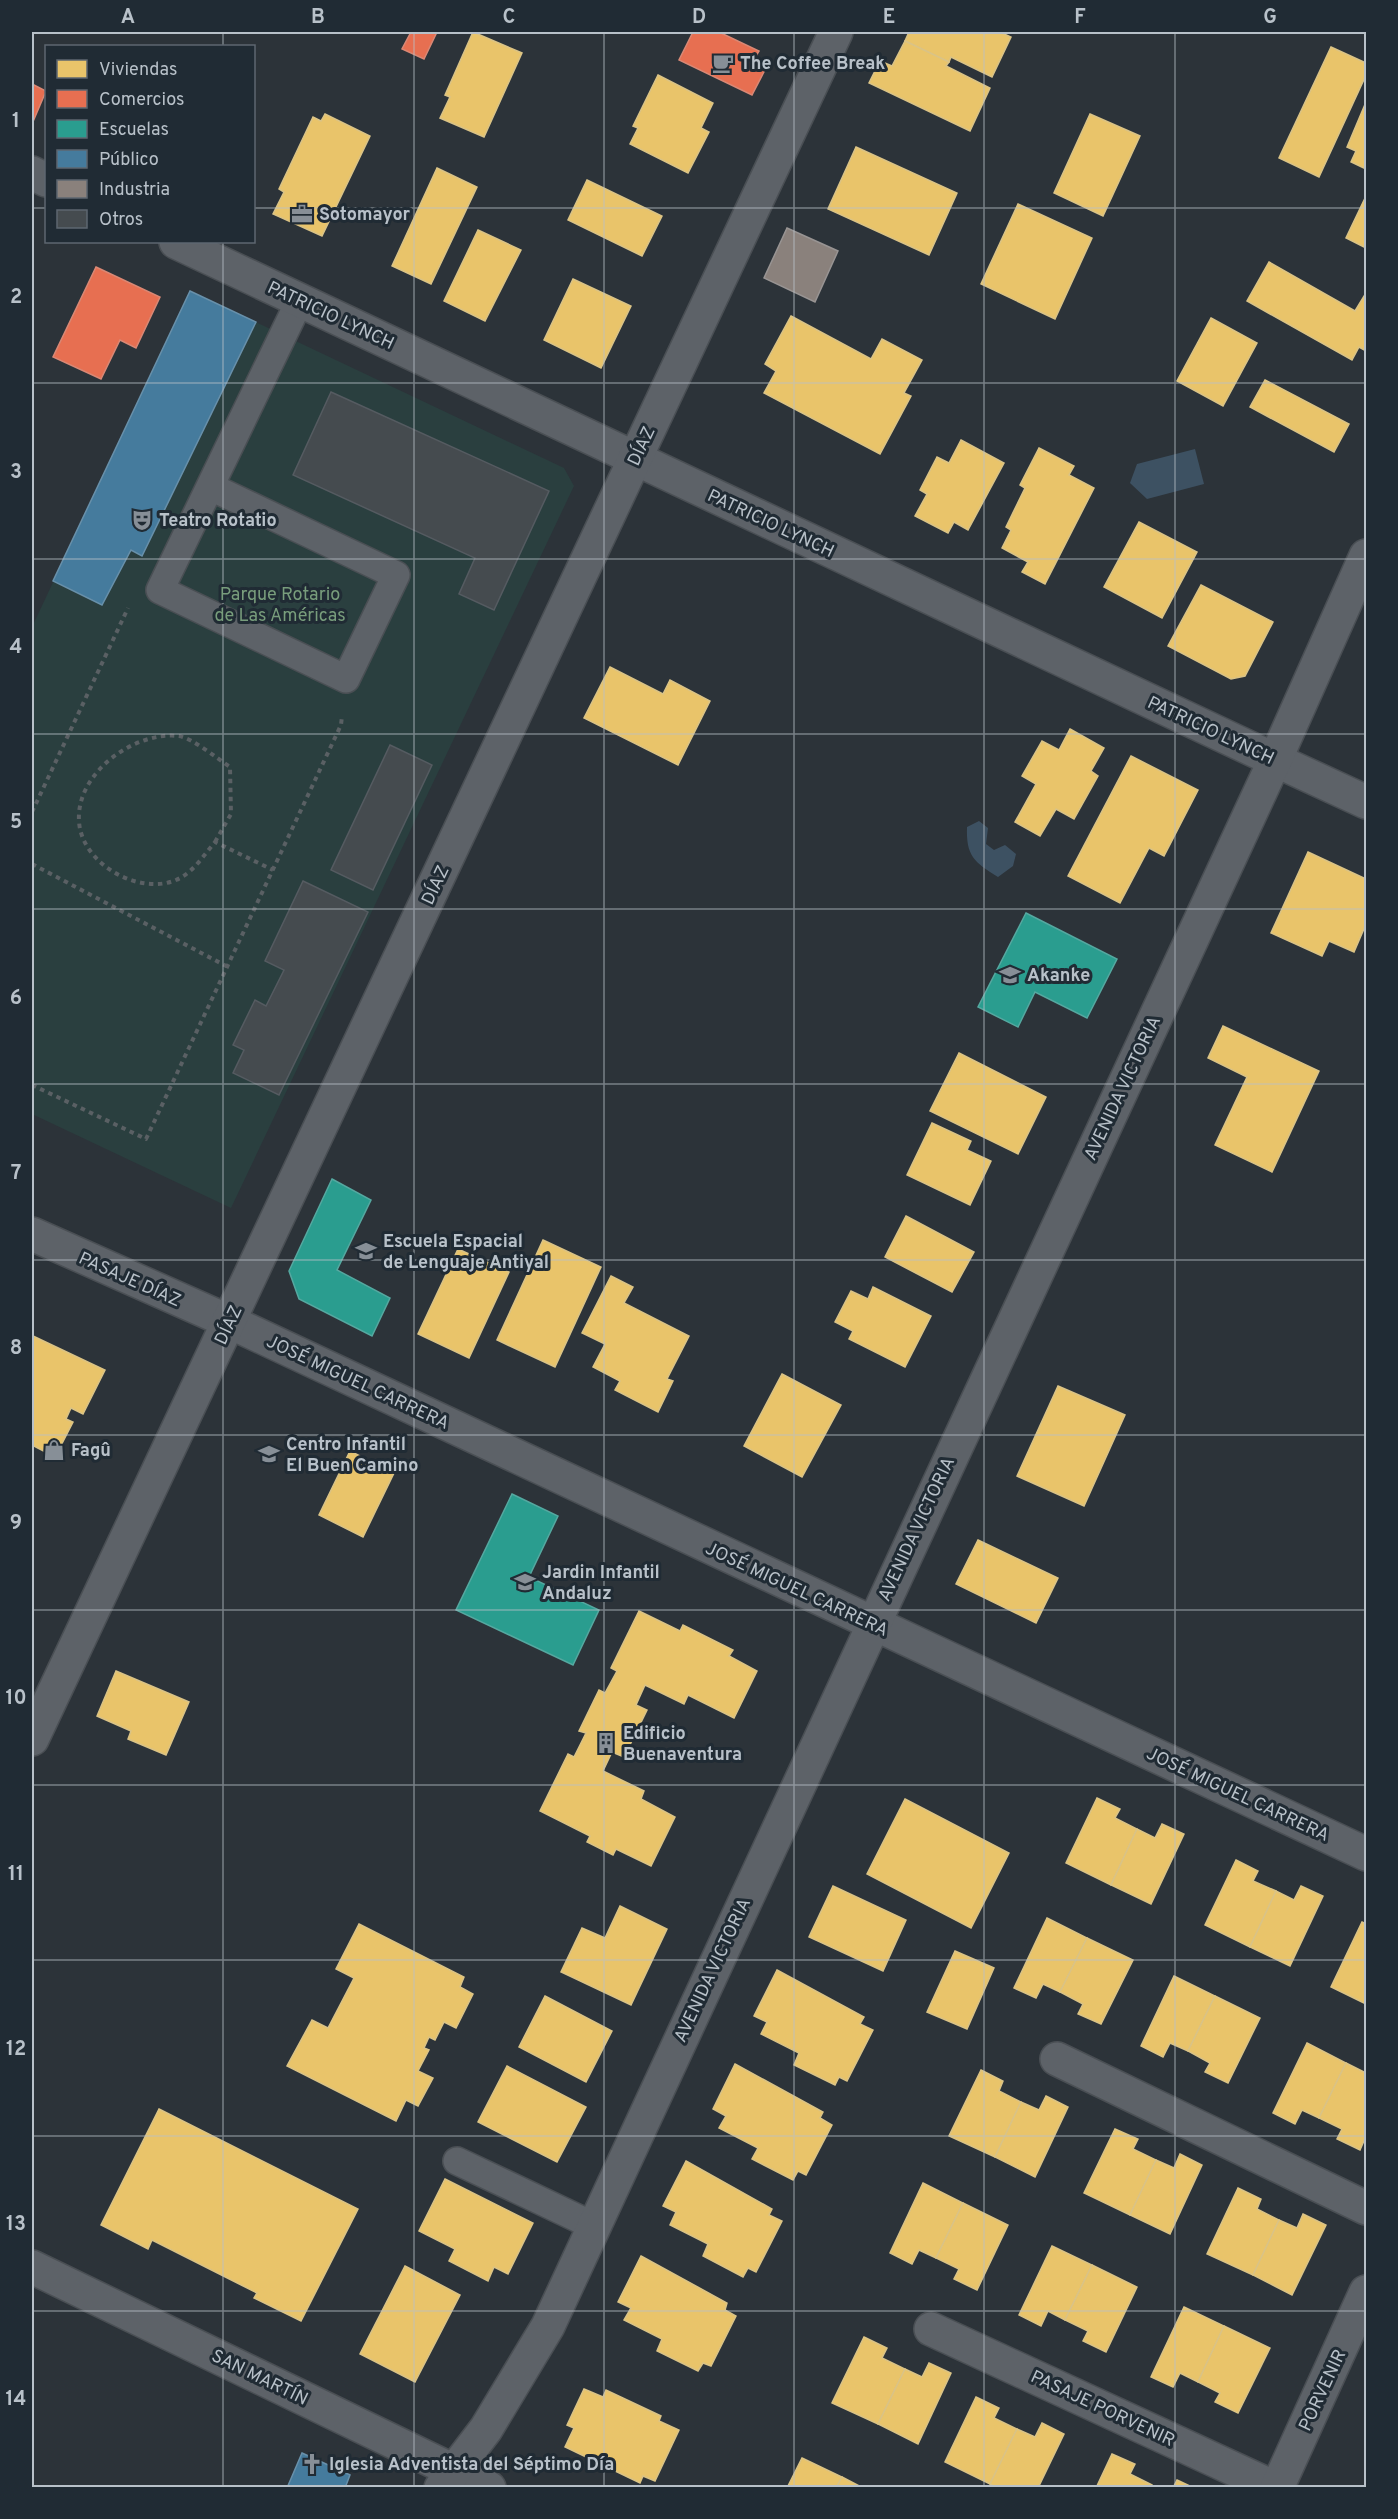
<svg xmlns="http://www.w3.org/2000/svg" width="1398" height="2519" viewBox="0 0 1398 2519" font-family="Overpass,sans-serif">
	<style>
		.green { fill: #2a3f3f }
		.water { fill: #3d5162 }
		.homes { fill: #e9c46a; stroke: #dac386; stroke-width: 1.5 }
		.shops { fill: #e76f51; stroke: #d98875; stroke-width: 1.5 }
		.schools { fill: #2a9d8f; stroke: #55a8a0; stroke-width: 1.5 }
		.public { fill: #457b9d; stroke: #6890aa; stroke-width: 1.5 }
		.industry { fill: #8a817c; stroke: #989493; stroke-width: 1.5 }
		.building { fill: #454b4f; stroke: #555b61; stroke-width: 1.5 }
		.lines { fill: none; stroke-linecap: round; stroke-linejoin: round }
		.service-casing { stroke: #4a4f54; stroke-width: 30 }
		.minor-casing { stroke: #4a4f54; stroke-width: 36 }
		.tertiary-casing { stroke: #4a4f54; stroke-width: 36 }
		.path { stroke: #5a6064; stroke-width: 4; stroke-dasharray: 4.5 4.5; stroke-linecap: butt }
		.service { stroke: #5d6268; stroke-width: 27 }
		.minor { stroke: #5d6268; stroke-width: 33 }
		.tertiary { stroke: #5d6268; stroke-width: 33 }
		.grid { fill: none; stroke: #b8c1c9; stroke-width: 1.5; stroke-opacity: 0.55 }
		.labels { text-anchor: middle; stroke-width: 6; stroke-linejoin: round; paint-order: stroke }
		.poi-label { font-size: 18px; font-weight: bold; fill: #b8c1c9; stroke: #202b34; text-anchor: start }
		.street-label { font-size: 18px; fill: #b8c1c9; stroke: #202b34 }
		.park-label { font-size: 18px; fill: #789d7c; stroke: #202b34 }
		.neatline { fill: none; stroke: #b8c1c9; stroke-width: 2 }
		.grid-label { font-size: 20px; text-anchor: middle; font-weight: bold; fill: #b8c1c9 }
	</style>
	<rect width="100%" height="100%" fill="#2c3339"/>
	<polygon class="green" points="190,291 564,468 574,486 231,1208 32,1114 32,627"/>
	<g class="water">
		<polygon points="1195,449 1204,484 1147,499 1130,483 1137,464"/>
		<path d="M979,821l9,7 -2,16 8,6 11,-5 11,9 -3,12 -15,11c-24,-15 -32,-21 -31,-50z"/>
	</g>
	<g class="homes">
		<polygon points="473,32 522,53 484,137 440,118 450,97 445,95"/>
		<polygon points="909,32 1000,32 1011,37 992,77 951,57 949,62 905,41"/>
		<polygon points="905,41 949,62 946,66 990,88 970,131 869,83 880,61 892,66"/>
		<polygon points="1331,47 1366,63 1366,75 1319,177 1279,158"/>
		<polygon points="658,75 713,103 701,128 709,132 688,173 630,144 638,128 633,126"/>
		<polygon points="1366,102 1366,169 1351,162 1356,151 1347,147"/>
		<polygon points="325,114 370,136 322,236 273,214 284,192 279,189 313,117 321,121"/>
		<polygon points="1090,114 1140,136 1103,216 1054,193"/>
		<polygon points="856,147 957,193 929,255 828,209"/>
		<polygon points="437,168 477,187 431,284 392,266"/>
		<polygon points="587,180 662,216 642,256 568,220"/>
		<polygon points="1366,196 1366,248 1346,238"/>
		<polygon points="1018,204 1092,238 1055,319 981,284"/>
		<polygon points="478,230 521,250 485,321 444,301"/>
		<polygon points="1269,262 1355,311 1366,293 1366,351 1359,347 1352,360 1247,301"/>
		<polygon points="573,279 631,306 601,368 544,340"/>
		<polygon points="791,316 871,359 882,339 922,360 904,393 911,396 880,454 764,393 776,371 765,364"/>
		<polygon points="1211,318 1257,343 1223,406 1177,381"/>
		<polygon points="1265,380 1349,424 1334,452 1250,407"/>
		<polygon points="961,440 1004,463 968,530 954,522 948,533 915,516 927,494 920,490 937,457 949,463"/>
		<polygon points="1039,448 1074,466 1069,475 1094,488 1045,584 1022,572 1028,562 1002,548 1011,530 1006,527 1025,488 1020,485"/>
		<polygon points="1139,522 1197,552 1162,618 1104,587"/>
		<polygon points="1201,585 1273,622 1245,676 1231,679 1168,646"/>
		<polygon points="610,667 663,694 670,680 710,701 678,765 584,718"/>
		<polygon points="1070,729 1104,748 1091,771 1098,776 1074,819 1056,809 1040,836 1015,822 1036,784 1022,776 1042,741 1059,750"/>
		<polygon points="1131,756 1198,790 1164,856 1149,848 1120,903 1068,876"/>
		<polygon points="1308,852 1366,879 1366,924 1354,952 1329,941 1322,956 1271,933"/>
		<polygon points="1223,1026 1319,1071 1272,1172 1215,1145 1247,1077 1208,1058"/>
		<polygon points="959,1053 1046,1097 1018,1154 930,1111"/>
		<polygon points="932,1123 971,1141 967,1150 991,1161 970,1205 907,1175"/>
		<polygon points="906,1216 974,1252 952,1292 885,1257"/>
		<polygon points="543,1240 601,1267 555,1367 497,1340"/>
		<polygon points="458,1249 509,1272 469,1358 418,1334"/>
		<polygon points="611,1276 633,1287 624,1303 689,1336 667,1379 673,1381 658,1412 615,1390 620,1381 593,1367 605,1344 582,1333"/>
		<polygon points="873,1287 931,1316 905,1367 849,1339 853,1331 835,1322 851,1291 868,1299"/>
		<polygon points="33,1336 105,1370 83,1414 71,1408 66,1419 73,1422 55,1457 32,1445"/>
		<polygon points="782,1374 841,1405 802,1477 744,1446"/>
		<polygon points="1058,1386 1125,1415 1084,1506 1017,1476"/>
		<polygon points="350,1451 394,1473 363,1537 319,1515"/>
		<polygon points="978,1540 1058,1578 1036,1623 956,1584"/>
		<polygon points="639,1611 680,1631 683,1625 733,1650 729,1656 757,1671 734,1718 688,1695 684,1704 645,1685 636,1705 647,1710 624,1757 612,1752 603,1771 644,1791 641,1799 675,1817 651,1866 616,1849 613,1855 587,1842 590,1836 540,1811 568,1754 574,1757 586,1733 579,1731 599,1690 605,1693 617,1671 611,1668"/>
		<polygon points="116,1671 189,1702 166,1755 128,1739 131,1731 97,1716"/>
		<polygon points="1097,1798 1120,1809 1115,1818 1137,1829 1111,1885 1066,1863"/>
		<polygon points="905,1799 1009,1853 971,1928 867,1874"/>
		<polygon points="1162,1824 1184,1834 1151,1904 1111,1885 1137,1829 1155,1838"/>
		<polygon points="1236,1860 1258,1871 1253,1881 1276,1891 1250,1947 1205,1925"/>
		<polygon points="833,1886 906,1920 883,1971 809,1937"/>
		<polygon points="1301,1886 1323,1896 1290,1966 1250,1947 1276,1891 1294,1900"/>
		<polygon points="620,1906 667,1929 631,2005 561,1972 582,1928 605,1938"/>
		<polygon points="1047,1918 1087,1938 1060,1992 1043,1984 1036,1998 1014,1988"/>
		<polygon points="1362,1922 1366,1924 1366,2004 1331,1987"/>
		<polygon points="359,1924 464,1977 460,1987 473,1994 456,2028 444,2022 435,2040 429,2037 424,2048 429,2050 418,2071 433,2078 418,2106 406,2100 396,2121 287,2066 312,2020 328,2028 354,1978 336,1969"/>
		<polygon points="1087,1938 1133,1960 1101,2024 1078,2014 1083,2004 1060,1992"/>
		<polygon points="955,1951 994,1968 967,2029 927,2012"/>
		<polygon points="777,1970 864,2017 860,2024 873,2030 847,2081 839,2077 835,2085 794,2065 799,2053 761,2034 767,2022 754,2016"/>
		<polygon points="1174,1976 1215,1996 1188,2051 1170,2043 1163,2057 1141,2046"/>
		<polygon points="545,1996 612,2031 586,2082 519,2047"/>
		<polygon points="1215,1996 1260,2018 1228,2083 1205,2072 1210,2063 1188,2051"/>
		<polygon points="1307,2043 1346,2063 1319,2118 1302,2110 1295,2124 1273,2113"/>
		<polygon points="1346,2063 1366,2073 1366,2136 1360,2150 1337,2139 1342,2129 1319,2118"/>
		<polygon points="735,2064 823,2112 820,2118 832,2125 806,2175 798,2171 793,2180 752,2159 758,2148 719,2128 726,2116 713,2109"/>
		<polygon points="507,2066 586,2107 557,2162 478,2122"/>
		<polygon points="981,2070 1003,2081 999,2091 1021,2102 995,2157 949,2136"/>
		<polygon points="1046,2096 1068,2107 1035,2177 995,2157 1021,2102 1039,2110"/>
		<polygon points="159,2109 358,2209 301,2321 254,2298 257,2293 152,2240 148,2249 101,2225"/>
		<polygon points="1115,2129 1138,2139 1133,2149 1156,2160 1130,2215 1084,2193"/>
		<polygon points="1180,2154 1202,2165 1170,2234 1130,2215 1156,2160 1174,2168"/>
		<polygon points="686,2161 772,2209 769,2215 782,2221 756,2272 748,2268 743,2277 703,2256 708,2244 670,2225 676,2212 663,2206"/>
		<polygon points="445,2179 533,2223 508,2274 494,2267 488,2281 449,2261 455,2249 419,2231"/>
		<polygon points="923,2183 963,2203 936,2258 919,2250 912,2264 890,2253"/>
		<polygon points="1238,2188 1261,2199 1257,2209 1279,2220 1253,2275 1207,2254"/>
		<polygon points="963,2203 1008,2225 977,2290 954,2279 959,2269 936,2258"/>
		<polygon points="1303,2214 1326,2225 1292,2295 1253,2275 1279,2220 1297,2228"/>
		<polygon points="1052,2246 1092,2265 1065,2320 1048,2311 1041,2326 1019,2315"/>
		<polygon points="641,2256 727,2303 725,2310 736,2316 711,2366 703,2363 698,2371 657,2351 662,2339 624,2320 631,2308 618,2302"/>
		<polygon points="1092,2265 1137,2287 1106,2352 1083,2341 1088,2331 1065,2320"/>
		<polygon points="405,2266 460,2295 415,2382 360,2354"/>
		<polygon points="1184,2307 1224,2326 1198,2382 1180,2373 1173,2387 1151,2377"/>
		<polygon points="1224,2326 1270,2348 1238,2413 1215,2402 1220,2393 1198,2382"/>
		<polygon points="864,2337 887,2348 882,2358 905,2369 878,2424 832,2403"/>
		<polygon points="929,2363 951,2373 918,2444 878,2424 905,2369 922,2377"/>
		<polygon points="584,2389 603,2397 606,2390 661,2416 659,2421 679,2430 655,2481 643,2476 640,2483 565,2447 574,2428 567,2425"/>
		<polygon points="976,2397 999,2408 994,2418 1017,2429 990,2484 945,2462"/>
		<polygon points="1042,2423 1064,2434 1038,2488 997,2488 990,2484 1017,2429 1035,2437"/>
		<polygon points="1112,2454 1135,2464 1130,2474 1152,2485 1151,2488 1096,2488"/>
		<polygon points="802,2458 842,2477 836,2488 787,2488"/>
		<polygon points="842,2477 863,2488 836,2488"/>
		<polygon points="1177,2480 1194,2488 1173,2488"/>
	</g>
	<g class="shops">
		<polygon points="411,32 437,32 424,59 402,49"/>
		<polygon points="693,32 719,32 759,51 754,59 767,66 752,95 679,60"/>
		<polygon points="32,84 46,91 32,124"/>
		<polygon points="96,267 160,297 136,348 120,340 101,379 53,357"/>
	</g>
	<g class="schools">
		<polygon points="1026,913 1117,959 1087,1018 1035,992 1018,1027 978,1007"/>
		<polygon points="332,1179 371,1200 337,1270 390,1298 372,1336 299,1299 289,1271"/>
		<polygon points="512,1494 558,1516 529,1577 599,1610 573,1665 456,1610"/>
	</g>
	<g class="public">
		<polygon points="190,291 256,322 142,556 131,550 102,605 53,581"/>
		<polygon points="302,2453 350,2475 345,2488 287,2488"/>
	</g>
	<polygon class="industry" points="787,228 838,251 815,302 764,278"/>
	<g class="building">
		<polygon points="331,392 549,491 494,610 459,594 475,558 293,475"/>
		<polygon points="390,745 432,765 373,890 331,870"/>
		<polygon points="303,881 368,912 279,1095 233,1073 244,1050 233,1045 255,1000 266,1006 284,970 265,961"/>
	</g>
	<g class="lines">
		<defs>
			<g id="service">
				<polyline points="211,487 396,575 346,679 160,590 300,300"/>
				<polyline points="457,2161 594,2226"/>
			</g>
			<g id="minor">
				<polyline points="1275,760 1366,802"/>
				<polyline points="32,1234 230,1322 1366,1854"/>
				<polyline points="1057,2059 1366,2208"/>
				<polyline points="32,2267 489,2488"/>
				<polyline points="931,2329 1275,2488"/>
				<polyline points="1277,2488 1366,2292"/>
			</g>
			<g id="tertiary">
				<polyline points="32,173 46,180"/>
				<polyline points="176,242 1275,760"/>
				<polyline points="32,1739 836,32"/>
				<polyline points="441,2488 486,2429 548,2326 1275,760 1366,556"/>
			</g>
		</defs>
		<use href="#service" class="service-casing"/>
		<use href="#minor" class="minor-casing"/>
		<use href="#tertiary" class="tertiary-casing"/>
		<g class="path">
			<polyline points="32,812 128,608"/>
			<path d="M215,842l16,-28 -1,-47c-12,-8 -38,-29 -51,-31 -45,-5 -103,37 -100,85 2,42 59,75 97,59 17,-7 28,-25 39,-38l58,28"/>
			<polyline points="32,864 228,967"/>
			<polyline points="32,1085 146,1139 341,725 342,716"/>
		</g>
		<use href="#service" class="service"/>
		<use href="#minor" class="minor"/>
		<use href="#tertiary" class="tertiary"/>
	</g>
	<path class="grid" d="M223,32v14M414,32v2456M604,32v2456M794,32v2456M984,32v2456M1175,32v2456M32,208h14M254,208h1112M223,242v2246M32,383h1334M32,559h1334M32,734h1334M32,909h1334M32,1084h1334M32,1260h1334M32,1435h1334M32,1610h1334M32,1785h1334M32,1960h1334M32,2136h1334M32,2311h1334"/>
	<defs>
		<symbol id="cafe-bare" viewBox="-9 -9 18 18"><path d="M-5.5-4.5H6V0H3Q3 3.5 0 3.5H-2.5Q-5.5 3.5-5.5 0ZM3-3.2v2h1.7v-2ZM-6 4.5H4V6H-6Z" fill="#878f97" stroke="#202b34" stroke-width="2.5" paint-order="stroke"/></symbol>
		<symbol id="office-bare" viewBox="-9 -9 18 18"><path d="M-6-3h4V-5.5h4V-3h4V5H-6ZM-1-4.5V-3h2v-1.5ZM-6 0V1H6V0Z" fill="#878f97" stroke="#202b34" stroke-width="2.5" paint-order="stroke"/></symbol>
		<symbol id="theatre-bare" viewBox="-9 -9 18 18"><path d="M-5-5.5Q0-4 5-5.5V0Q5 5 0 6Q-5 5-5 0ZM-3.3-2.5H-1v1.5H-3.3ZM1-2.5H3.3v1.5H1ZM-2.8 1Q0 5.5 2.8 1Z" fill="#878f97" stroke="#202b34" stroke-width="2.5" paint-order="stroke"/></symbol>
		<symbol id="school-bare" viewBox="-9 -9 18 18"><path d="M0-5L7-2L0 1L-7-2ZM-4 1L0 2.5L4 1V4Q0 6-4 4Z" fill="#878f97" stroke="#202b34" stroke-width="2.5" paint-order="stroke"/></symbol>
		<symbol id="shop-bare" viewBox="-9 -9 18 18"><path d="M-5-2.5h2.3a2.7 3.5 0 0 1 5.4 0H5L5.5 6h-11ZM-1.5-2.5h3a1.5 2.3 0 0 0-3 0Z" fill="#878f97" stroke="#202b34" stroke-width="2.5" paint-order="stroke"/></symbol>
		<symbol id="building-bare" viewBox="-9 -9 18 18"><path d="M-4-6H4V6H1V3H-1V6H-4ZM-2.5-4.3h1.7v1.8h-1.7ZM.8-4.3h1.7v1.8H.8ZM-2.5-1h1.7V.8h-1.7ZM.8-1h1.7V.8H.8Z" fill="#878f97" stroke="#202b34" stroke-width="2.5" paint-order="stroke"/></symbol>
		<symbol id="church-bare" viewBox="-9 -9 18 18"><path d="M-1.2-6h2.4v3.5h3.3v2.4h-3.3V6h-2.4V-.1h-3.3v-2.4h3.3Z" fill="#878f97" stroke="#202b34" stroke-width="2.5" paint-order="stroke"/></symbol>
	</defs>
	<g fill-rule="evenodd">
		<use href="#cafe-bare" x="708" y="48" width="30" height="30"/>
		<use href="#office-bare" x="287" y="199" width="30" height="30"/>
		<use href="#theatre-bare" x="127" y="505" width="30" height="30"/>
		<use href="#school-bare" x="995" y="960" width="30" height="30"/>
		<use href="#school-bare" x="351" y="1236" width="30" height="30"/>
		<use href="#shop-bare" x="39" y="1435" width="30" height="30"/>
		<use href="#school-bare" x="254" y="1439" width="30" height="30"/>
		<use href="#school-bare" x="510" y="1567" width="30" height="30"/>
		<use href="#building-bare" x="591" y="1728" width="30" height="30"/>
		<use href="#church-bare" x="297" y="2449" width="30" height="30"/>
	</g>
	<g class="labels">
		<g class="poi-label">
			<text x="740" y="69">The Coffee Break</text>
			<text x="319" y="220">Sotomayor</text>
			<text x="159" y="526">Teatro Rotatio</text>
			<text x="1027" y="981">Akanke</text>
			<text x="383" y="1247">Escuela Espacial<tspan x="383" dy="21">de Lenguaje Antiyal</tspan></text>
			<text x="286" y="1450">Centro Infantil<tspan x="286" dy="21">El Buen Camino</tspan></text>
			<text x="71" y="1456">Fagû</text>
			<text x="542" y="1578">Jardin Infantil<tspan x="542" dy="21">Andaluz</tspan></text>
			<text x="623" y="1739">Edificio<tspan x="623" dy="21">Buenaventura</tspan></text>
			<text x="329" y="2470">Iglesia Adventista del Séptimo Día</text>
		</g>
		<g class="street-label">
			<text transform="translate(331 315) rotate(25)" y="6">PATRICIO LYNCH</text>
			<text transform="translate(641 446) rotate(-65)" y="6">DÍAZ</text>
			<text transform="translate(771 523) rotate(25)" y="6">PATRICIO LYNCH</text>
			<text transform="translate(1211 730) rotate(25)" y="6">PATRICIO LYNCH</text>
			<text transform="translate(435 885) rotate(-65)" y="6">DÍAZ</text>
			<text transform="translate(1122 1088) rotate(-65)" y="6">AVENIDA VICTORIA</text>
			<text transform="translate(130 1279) rotate(24)" y="6">PASAJE DÍAZ</text>
			<text transform="translate(228 1325) rotate(-65)" y="6">DÍAZ</text>
			<text transform="translate(358 1382) rotate(25)" y="6">JOSÉ MIGUEL CARRERA</text>
			<text transform="translate(916 1529) rotate(-65)" y="6">AVENIDA VICTORIA</text>
			<text transform="translate(797 1589) rotate(25)" y="6">JOSÉ MIGUEL CARRERA</text>
			<text transform="translate(1238 1794) rotate(25)" y="6">JOSÉ MIGUEL CARRERA</text>
			<text transform="translate(712 1970) rotate(-65)" y="6">AVENIDA VICTORIA</text>
			<text transform="translate(260 2377) rotate(26)" y="6">SAN MARTÍN</text>
			<text transform="translate(1322 2390) rotate(-65)" y="6">PORVENIR</text>
			<text transform="translate(1103 2408) rotate(25)" y="6">PASAJE PORVENIR</text>
		</g>
		<g class="park-label">
			<text x="280" y="600">Parque Rotario<tspan x="280" dy="21">de Las Américas</tspan></text>
		</g>
	</g>
	<rect width="1398" height="2519" fill="none" stroke="#202b34" stroke-width="66"/>
	<rect x="45" y="45" width="210" height="198" fill="#202b34" stroke="#5d6770" stroke-width="1.5"/>
	<rect x="57" y="60" width="30" height="18" fill="#e9c46a" stroke="#5d6770" stroke-width="1.5"/>
	<text x="99" y="75" font-size="18" fill="#b8c1c9">Viviendas</text>
	<rect x="57" y="90" width="30" height="18" fill="#e76f51" stroke="#5d6770" stroke-width="1.5"/>
	<text x="99" y="105" font-size="18" fill="#b8c1c9">Comercios</text>
	<rect x="57" y="120" width="30" height="18" fill="#2a9d8f" stroke="#5d6770" stroke-width="1.5"/>
	<text x="99" y="135" font-size="18" fill="#b8c1c9">Escuelas</text>
	<rect x="57" y="150" width="30" height="18" fill="#457b9d" stroke="#5d6770" stroke-width="1.5"/>
	<text x="99" y="165" font-size="18" fill="#b8c1c9">Público</text>
	<rect x="57" y="180" width="30" height="18" fill="#8a817c" stroke="#5d6770" stroke-width="1.5"/>
	<text x="99" y="195" font-size="18" fill="#b8c1c9">Industria</text>
	<rect x="57" y="210" width="30" height="18" fill="#454b4f" stroke="#5d6770" stroke-width="1.5"/>
	<text x="99" y="225" font-size="18" fill="#b8c1c9">Otros</text>
	<rect x="33" y="33" width="1332" height="2453" class="neatline"/>
	<g class="grid-label">
		<text x="128" y="23">A</text>
		<text x="318" y="23">B</text>
		<text x="509" y="23">C</text>
		<text x="699" y="23">D</text>
		<text x="889" y="23">E</text>
		<text x="1080" y="23">F</text>
		<text x="1270" y="23">G</text>
		<text x="16" y="127">1</text>
		<text x="16" y="303">2</text>
		<text x="16" y="478">3</text>
		<text x="16" y="653">4</text>
		<text x="16" y="828">5</text>
		<text x="16" y="1004">6</text>
		<text x="16" y="1179">7</text>
		<text x="16" y="1354">8</text>
		<text x="16" y="1529">9</text>
		<text x="16" y="1704">10</text>
		<text x="16" y="1880">11</text>
		<text x="16" y="2055">12</text>
		<text x="16" y="2230">13</text>
		<text x="16" y="2405">14</text>
	</g>
</svg>
